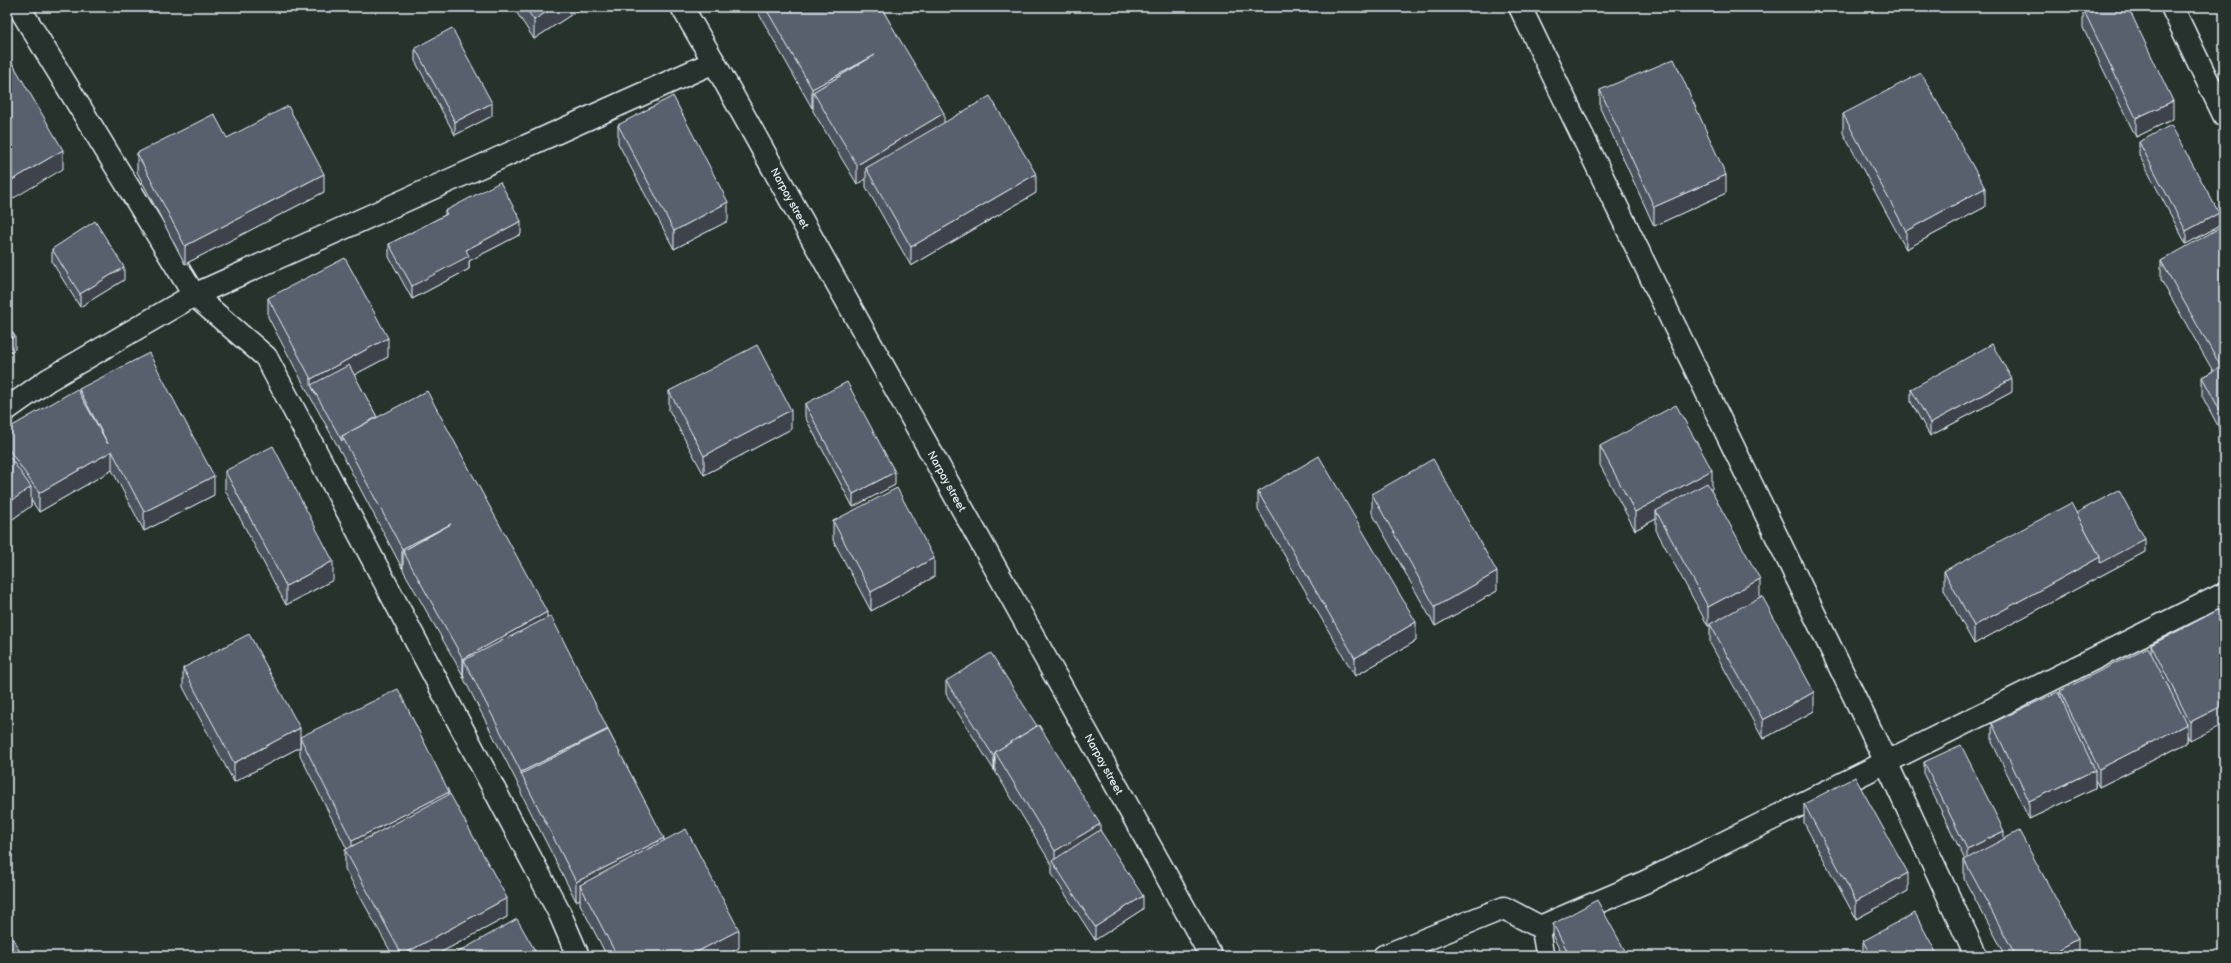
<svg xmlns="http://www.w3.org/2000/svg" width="2231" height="963" viewBox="0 0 2231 963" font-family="'Balsamiq Sans',sans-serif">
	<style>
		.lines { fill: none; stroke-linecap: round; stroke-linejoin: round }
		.service-casing { stroke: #e8f1f8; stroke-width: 20 }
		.minor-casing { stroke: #e8f1f8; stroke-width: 25 }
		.secondary-casing { stroke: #e8f1f8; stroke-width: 25 }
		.service { stroke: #26332d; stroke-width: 17 }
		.minor { stroke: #26332d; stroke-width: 22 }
		.secondary { stroke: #26332d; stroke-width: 22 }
		.wall { fill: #4c525e; stroke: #e8f1f8 }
		.shaded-wall { fill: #3e424c; stroke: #e8f1f8 }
		.building { fill: #585f6d; stroke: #e8f1f8 }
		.labels { text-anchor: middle; stroke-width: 3.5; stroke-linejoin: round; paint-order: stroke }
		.street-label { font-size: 11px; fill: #e8f1f8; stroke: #26332d }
	</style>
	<rect width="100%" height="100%" fill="#26332d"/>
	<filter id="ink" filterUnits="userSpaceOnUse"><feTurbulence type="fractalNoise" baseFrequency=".025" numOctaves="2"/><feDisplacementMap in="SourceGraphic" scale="8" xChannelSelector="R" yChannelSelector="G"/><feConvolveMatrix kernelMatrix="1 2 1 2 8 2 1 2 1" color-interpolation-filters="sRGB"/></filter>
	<g filter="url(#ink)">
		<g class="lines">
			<defs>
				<polyline id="service" points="1540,927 1545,956"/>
				<g id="minor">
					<polyline points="19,7 194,295 266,357 560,914 578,956"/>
					<polyline points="1520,7 1886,762 1976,956"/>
					<polyline points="2172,7 2224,115"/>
					<polyline points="7,409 48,380 194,295 714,62"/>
					<polyline points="1384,956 1504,908 1540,927 1645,882 2224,594"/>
				</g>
				<polyline id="secondary" points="682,7 714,62 1211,956"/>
			</defs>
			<use href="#service" class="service-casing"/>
			<use href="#minor" class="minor-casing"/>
			<use href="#secondary" class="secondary-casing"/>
			<use href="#service" class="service"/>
			<use href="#minor" class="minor"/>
			<use href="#secondary" class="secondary"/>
		</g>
		<g class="wall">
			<polygon points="513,7 583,7 534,39"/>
			<polygon points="755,7 881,7 944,123 1036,193 911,266 866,187 866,179 857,184 813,111 813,107 812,108"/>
			<polygon points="2083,9 2173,119 2136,137 2083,28"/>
			<polygon points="415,48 492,116 455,135 415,61"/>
			<polygon points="1600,90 1726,193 1654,226 1600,108"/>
			<polygon points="1843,114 1985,207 1906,249 1843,133"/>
			<polygon points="618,125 728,221 674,249 618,143"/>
			<polygon points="227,138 324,192 185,264 137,172 137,153"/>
			<polygon points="2139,142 2219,226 2186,244 2139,155"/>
			<polygon points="445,211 521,234 469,261 469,269 412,299 389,257 389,244 445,215"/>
			<polygon points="2224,228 2224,437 2202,396 2202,377 2213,371 2161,280 2161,261"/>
			<polygon points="52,249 124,280 80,307 52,262"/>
			<polygon points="268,298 388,357 354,375 377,417 547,618 608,730 664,841 739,948 725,956 607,956 580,904 580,899 576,901 521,793 521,790 464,679 464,677 403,570 403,568 402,568 342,454 311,398 268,317"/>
			<polygon points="79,389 214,495 144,531 112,470 39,512 31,500 31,506 7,523 7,429 79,393"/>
			<polygon points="1911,389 2012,392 1930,436 1911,402"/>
			<polygon points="669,391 791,429 704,475 669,410"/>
			<polygon points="805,404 895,485 853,507 805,417"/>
			<polygon points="1600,446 1712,489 1710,490 1760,597 1814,711 1763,739 1710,643 1710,625 1708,626 1656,530 1656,519 1635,530 1600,465"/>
			<polygon points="225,471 333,580 286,605 225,490"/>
			<polygon points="1258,492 1416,641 1355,676 1258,510"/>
			<polygon points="1372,494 1497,591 1435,626 1372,513"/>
			<polygon points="2076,513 2145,552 1974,644 1944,590 1944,571"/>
			<polygon points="833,521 934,577 871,611 833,540"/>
			<polygon points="2224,607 2190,741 2187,735 2187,743 2099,787 2095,780 2095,788 2029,819 1992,742 1992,723 2060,695 2060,691 2151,652 2151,645"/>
			<polygon points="183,668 300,747 234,782 183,687"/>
			<polygon points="946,681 1100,830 1143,909 1095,940 1052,874 1052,865 995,771 995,770 994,770 946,694"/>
			<polygon points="300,737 449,794 507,917 434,956 393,956 345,869 345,850 347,849 300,755"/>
			<polygon points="1924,762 2004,839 2078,956 2006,956 1964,879 1964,860 1965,860 1924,775"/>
			<polygon points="1804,804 1908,891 1856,919 1804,823"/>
			<polygon points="1553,924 1628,956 1563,956 1553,937"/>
			<polygon points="1863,941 1938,956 1863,956"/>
		</g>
		<g class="shaded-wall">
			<polygon points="554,7 583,7 534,39 534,20"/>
			<polygon points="875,55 813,92 813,107 812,108 812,89"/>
			<polygon points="2173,101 2173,119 2136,137 2136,118"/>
			<polygon points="492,103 492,116 455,135 455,122"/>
			<polygon points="944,113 944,131 866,168 866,179 857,184 857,165"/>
			<polygon points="63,150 63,169 7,202 7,183"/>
			<polygon points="324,174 324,192 185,264 185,246"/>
			<polygon points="1036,174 1036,193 911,266 911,247"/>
			<polygon points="1726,175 1726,193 1654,226 1654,207"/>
			<polygon points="1985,188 1985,207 1906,249 1906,231"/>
			<polygon points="728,202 728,221 674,249 674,231"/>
			<polygon points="2219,213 2219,226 2186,244 2186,231"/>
			<polygon points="521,221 521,234 469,261 469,269 412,299 412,286 466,250"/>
			<polygon points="124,267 124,280 80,307 80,294"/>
			<polygon points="15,336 15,349 7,354 7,341"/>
			<polygon points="388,338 388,357 316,395 311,385 311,379"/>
			<polygon points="2012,379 2012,392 1930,436 1930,423"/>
			<polygon points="791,410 791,429 704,475 704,456"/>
			<polygon points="112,451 112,470 39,512 39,493"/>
			<polygon points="1712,470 1712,489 1659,517 1656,511 1656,519 1635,530 1635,512"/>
			<polygon points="895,472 895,485 853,507 853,494"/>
			<polygon points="214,476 214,495 144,531 144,512"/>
			<polygon points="31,487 31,506 7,523 7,504"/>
			<polygon points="451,524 403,551 403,568 402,568 402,549"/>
			<polygon points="2145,539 2145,552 1974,644 1974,626 2100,557"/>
			<polygon points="934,558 934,577 871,611 871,592"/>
			<polygon points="333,561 333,580 286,605 286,586"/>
			<polygon points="1497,572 1497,591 1435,626 1435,607"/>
			<polygon points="1760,579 1760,598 1708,626 1708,607"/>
			<polygon points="547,612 547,631 464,660 463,678 463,659"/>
			<polygon points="1416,622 1416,641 1355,676 1355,658"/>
			<polygon points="1814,692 1814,711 1763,739 1763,720"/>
			<polygon points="2224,705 2224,724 2190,741 2190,722"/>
			<polygon points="2187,724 2187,743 2099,787 2099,769"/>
			<polygon points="300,728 300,747 234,782 234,763"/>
			<polygon points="608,729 608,747 521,775 521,772"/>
			<rect x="994" y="757" width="1" height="13"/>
			<polygon points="2095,770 2095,788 2029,819 2029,801"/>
			<polygon points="449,792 449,811 352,859 352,841"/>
			<polygon points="1100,824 1100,843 1055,865 1055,851"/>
			<polygon points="2004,831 2004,844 1967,862 1967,849"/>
			<polygon points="664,838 664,856 580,885 580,899 576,901 576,882"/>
			<polygon points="1908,873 1908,891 1856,919 1856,901"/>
			<polygon points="1143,896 1143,909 1095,940 1095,927"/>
			<polygon points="507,898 507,917 434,956 402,956 402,955"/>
			<polygon points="739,930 739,948 725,956 689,956"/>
			<polygon points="2078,939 2078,956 2047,956"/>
		</g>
		<g class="building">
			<polygon points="525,7 554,7 534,20"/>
			<polygon points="765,7 881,7 900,40 944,113 857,165 813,92 875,55 812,89"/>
			<polygon points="2087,7 2128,7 2173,101 2136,118 2083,9"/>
			<polygon points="452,28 492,103 455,122 415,48"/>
			<polygon points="7,54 63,150 7,183"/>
			<polygon points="1674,59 1726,175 1654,207 1600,90"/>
			<polygon points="1921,73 1985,188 1906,231 1843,114"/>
			<polygon points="673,96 728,202 674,231 618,125"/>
			<polygon points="990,96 1036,174 911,247 866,168"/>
			<polygon points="288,106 324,174 185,246 137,153 214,114 227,138"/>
			<polygon points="2171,125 2219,213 2186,231 2139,142"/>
			<polygon points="500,182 521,221 466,250 469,256 412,286 389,244 447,214 445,211"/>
			<polygon points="95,221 124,267 80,294 52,249"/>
			<polygon points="2223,226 2224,228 2224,418 2202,377 2221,367 2161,261"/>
			<polygon points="345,258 388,338 311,379 268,298"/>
			<polygon points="7,325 15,336 7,341"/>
			<polygon points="1992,344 2012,379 1930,423 1911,389"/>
			<polygon points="757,345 791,410 704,456 669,391"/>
			<polygon points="149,353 214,476 144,512 112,451 39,493 7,447 7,429 77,389 108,444 79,389"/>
			<polygon points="349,365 377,417 342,436 342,441 311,385"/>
			<polygon points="847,382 895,472 853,494 805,404"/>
			<polygon points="427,391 547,612 463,659 403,551 451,524 402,549 342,436"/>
			<polygon points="1676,405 1712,470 1635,512 1600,446"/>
			<polygon points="273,446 333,561 286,586 225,471"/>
			<polygon points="7,453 31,487 7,504"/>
			<polygon points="1319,456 1416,622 1355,658 1258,492"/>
			<polygon points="1433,459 1497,572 1435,607 1372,494"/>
			<polygon points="1707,483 1760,579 1708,607 1656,511"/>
			<polygon points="897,488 934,558 871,592 833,521"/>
			<polygon points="2119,490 2145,539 2100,563 2100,557 2076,513"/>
			<polygon points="2071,503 2100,557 1974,626 1944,571"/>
			<polygon points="1762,596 1814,692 1763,720 1710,624"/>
			<polygon points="2224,607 2224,705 2190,722 2151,645"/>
			<polygon points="551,616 608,729 521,772 464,660"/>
			<polygon points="249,634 300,728 234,763 183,668"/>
			<polygon points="2148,647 2187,724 2099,769 2060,691"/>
			<polygon points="991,653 1037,726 995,752 994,757 946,681"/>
			<polygon points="398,689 449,792 352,841 300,737"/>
			<polygon points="2058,692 2095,770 2029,801 1992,723"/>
			<polygon points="1039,725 1100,824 1055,851 995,752"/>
			<polygon points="608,730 664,838 576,882 521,774"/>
			<polygon points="1961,745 2004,831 1967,849 1924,762"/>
			<polygon points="1855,777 1908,873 1856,901 1804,804"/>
			<polygon points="450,794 507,898 402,955 345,850"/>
			<polygon points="686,829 739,930 689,956 617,956 580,885"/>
			<polygon points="1100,830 1143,896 1095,927 1052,861"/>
			<polygon points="2019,831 2078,939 2047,956 2016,956 1964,860"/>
			<polygon points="1597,900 1628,956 1570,956 1553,924"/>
			<polygon points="1915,913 1938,956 1871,956 1863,941"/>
			<polygon points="517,919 538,956 451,956"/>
			<polygon points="7,927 22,956 7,956"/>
			<polygon points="926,953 927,956 920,956"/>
		</g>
	</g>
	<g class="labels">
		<g class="street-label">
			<text transform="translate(790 198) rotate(61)" y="4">Narpay street</text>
			<text transform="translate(947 481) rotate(61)" y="4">Narpay street</text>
			<text transform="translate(1104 764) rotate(61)" y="4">Narpay street</text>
		</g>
	</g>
	<rect width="2231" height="963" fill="none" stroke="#26332d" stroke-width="24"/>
	<rect x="12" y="12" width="2207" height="939" fill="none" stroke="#e8f1f8" stroke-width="1.5" filter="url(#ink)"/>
</svg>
